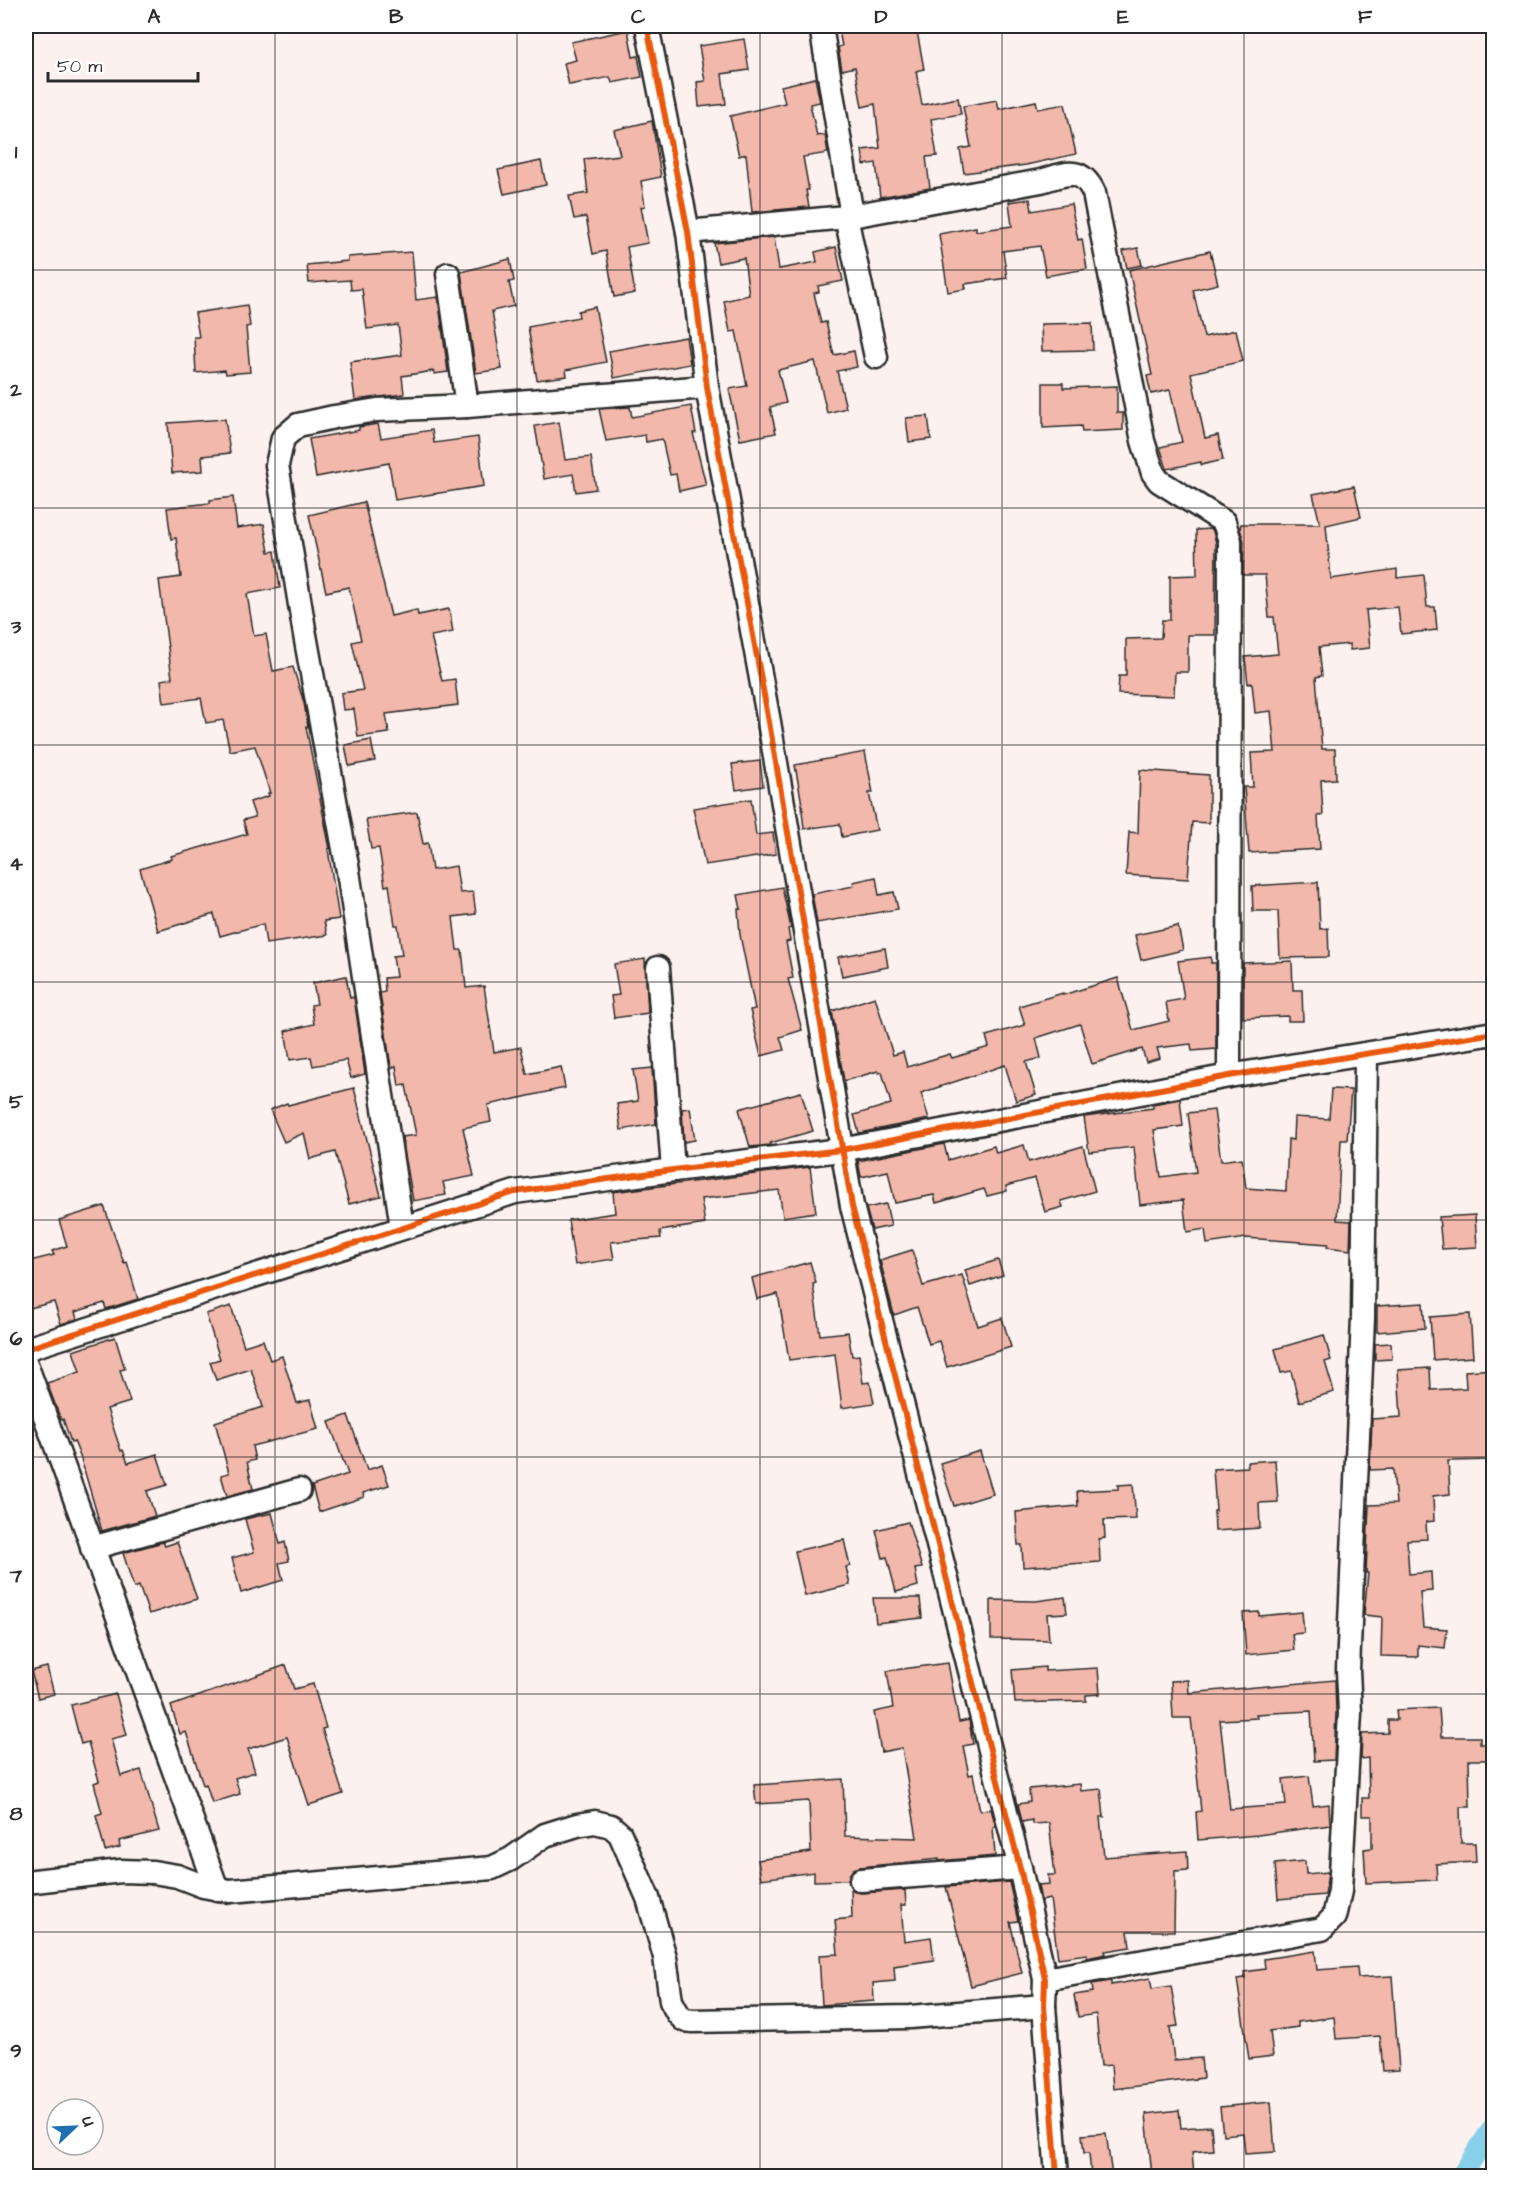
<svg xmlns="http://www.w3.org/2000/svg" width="1519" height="2202" viewBox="0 0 1519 2202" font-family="'Architects Daughter',sans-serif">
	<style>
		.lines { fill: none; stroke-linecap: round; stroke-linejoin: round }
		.canal { stroke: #88cfe9; stroke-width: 21 }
		.building { fill: #f2b8ab; stroke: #2b2b2b; stroke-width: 1.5 }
		.street-casing { stroke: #2b2b2b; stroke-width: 27 }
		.street { stroke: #fff; stroke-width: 22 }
		.cycleway-casing { stroke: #fff; stroke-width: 10 }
		.cycleway { stroke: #e8590c; stroke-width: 6 }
		.grid { fill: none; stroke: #2b2b2b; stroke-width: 1.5; stroke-opacity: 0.55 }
		.neatline { fill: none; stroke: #2b2b2b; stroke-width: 2 }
		.grid-label { font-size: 20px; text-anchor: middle; font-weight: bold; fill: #2b2b2b }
	</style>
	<rect width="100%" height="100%" fill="#fcf1ee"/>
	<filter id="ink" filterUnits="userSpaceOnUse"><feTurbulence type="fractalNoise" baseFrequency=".0167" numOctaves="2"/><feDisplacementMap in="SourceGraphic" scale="12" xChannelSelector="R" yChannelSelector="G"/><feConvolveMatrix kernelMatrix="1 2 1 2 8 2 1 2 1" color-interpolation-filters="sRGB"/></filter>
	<g filter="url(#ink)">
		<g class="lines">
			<polyline class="canal" points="1461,2176 1494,2126"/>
		</g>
		<g class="building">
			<polygon points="838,26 916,26 924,69 916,71 922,105 958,98 961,114 931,119 937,156 926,157 930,188 880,197 876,163 864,165 862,150 880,148 875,104 862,107 855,67 842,70 838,47 842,46"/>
			<polygon points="628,30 633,57 638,56 642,77 612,83 610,77 569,85 564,63 576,60 571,42"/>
			<polygon points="744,39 749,70 722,74 726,104 699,107 697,82 705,81 699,46"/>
			<polygon points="815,78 820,102 810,104 817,136 825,135 828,153 803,157 809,190 806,190 809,207 752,212 746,154 739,156 730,116 785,103 781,86"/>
			<polygon points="997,100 999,109 1036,101 1038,109 1065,104 1076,154 1026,165 964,173 960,149 971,147 963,106"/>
			<polygon points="652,121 661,177 641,181 645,206 641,207 648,243 627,247 635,293 614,297 606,251 593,254 586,217 574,219 569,196 588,193 584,159 620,155 614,130"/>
			<polygon points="541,161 546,185 504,194 498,170"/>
			<polygon points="1030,199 1032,211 1071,204 1078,240 1082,239 1087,269 1046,276 1040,246 1003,251 1007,278 965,284 966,289 948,292 939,234 976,227 976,231 1012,226 1009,202"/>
			<polygon points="774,237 779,269 817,262 815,252 836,247 843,281 818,286 819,292 814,293 821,323 826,322 834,355 854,351 857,367 837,371 846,408 827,413 815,361 778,370 786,403 770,407 776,433 740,440 729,389 747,386 736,331 730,332 724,301 749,295 744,258 718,263 714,243"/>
			<polygon points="1138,248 1142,265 1127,268 1123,251"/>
			<polygon points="1210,251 1218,284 1193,290 1204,337 1236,330 1243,361 1191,373 1205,438 1218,435 1223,460 1201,465 1201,462 1167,469 1160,447 1182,442 1170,390 1151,394 1147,376 1152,375 1129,270"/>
			<polygon points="412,252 416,300 438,297 448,372 434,374 434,371 402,376 404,394 355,400 350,362 402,355 398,325 367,329 362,289 351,290 350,280 309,283 307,265 348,261 348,257"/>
			<polygon points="510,259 514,281 509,282 514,306 492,311 502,369 476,373 461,272"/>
			<polygon points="247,305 250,326 246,327 250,372 226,374 225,370 196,373 194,337 199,337 195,313"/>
			<polygon points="595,307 606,362 566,370 567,376 537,380 528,327 579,317 578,311"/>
			<polygon points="1092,323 1093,350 1042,351 1041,324"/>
			<polygon points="686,337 690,364 614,378 609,351"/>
			<polygon points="1043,383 1063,383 1063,388 1117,386 1117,413 1123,413 1123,430 1082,432 1081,426 1043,428"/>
			<polygon points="691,406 696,433 693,433 706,485 679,491 676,474 670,475 662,439 646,442 645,435 606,441 599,409 630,407 632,417"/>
			<polygon points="928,416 931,439 909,442 906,418"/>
			<polygon points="225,419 230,453 202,456 203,471 172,473 168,423"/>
			<polygon points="559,422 565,460 591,457 596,489 576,492 573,474 544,479 535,426"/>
			<polygon points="378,424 381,438 432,430 434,443 478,437 484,486 395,500 389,463 316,477 309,439 359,430 359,427"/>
			<polygon points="1354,486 1361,517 1326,525 1331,579 1397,569 1397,578 1424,575 1427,607 1435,607 1437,630 1401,634 1398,607 1366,610 1370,648 1350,650 1350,644 1319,647 1322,676 1316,677 1322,749 1335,749 1336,779 1321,780 1323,815 1318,816 1320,849 1249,853 1244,787 1253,787 1251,753 1275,752 1271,711 1255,713 1252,683 1248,684 1245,657 1278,654 1274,617 1269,617 1265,575 1243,575 1244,541 1240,529 1241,524 1320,524 1313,494"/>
			<polygon points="233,497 237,528 264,524 269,552 275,551 280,588 247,594 254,636 266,634 273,671 293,667 304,703 308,727 306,727 330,849 328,849 339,919 324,921 327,935 266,944 263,924 220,936 214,914 158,931 140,869 172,859 171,856 247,834 243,820 255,817 250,802 269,796 268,793 270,793 255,746 230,751 223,720 206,723 201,698 164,703 161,680 172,678 159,580 181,577 176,538 171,539 167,508 210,503 210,500"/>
			<polygon points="364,502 391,616 417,610 418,615 449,609 453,632 431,636 442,681 455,679 458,705 386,714 389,733 358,737 354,709 343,710 341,693 363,690 352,642 361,640 349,587 326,592 309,515"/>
			<polygon points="1210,529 1213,531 1216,543 1215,635 1188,635 1188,672 1175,672 1174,696 1118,694 1119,676 1126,676 1126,639 1161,638 1162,620 1170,620 1170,576 1197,575 1196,530"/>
			<polygon points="371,740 375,761 349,766 345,745"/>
			<polygon points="865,752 873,793 869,793 877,830 842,837 840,824 804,829 802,810 803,810 795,765"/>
			<polygon points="760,761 763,786 736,790 732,764"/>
			<polygon points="1140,770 1209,775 1209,823 1192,822 1188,879 1126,875 1129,832 1138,833"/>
			<polygon points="751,799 756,835 773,833 776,854 705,865 693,808"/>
			<polygon points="417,812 423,844 428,843 432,870 456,866 460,893 473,892 476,914 453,917 457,950 462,950 466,988 484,986 494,1052 521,1047 527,1074 561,1067 565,1088 488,1105 491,1122 463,1128 474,1176 443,1182 446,1195 413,1201 402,1137 416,1135 406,1085 399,1086 396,1066 391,1068 380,993 385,992 384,978 396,977 393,956 402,955 398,925 395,925 389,885 385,886 379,848 371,849 366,819"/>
			<polygon points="876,877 879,895 894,892 898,909 817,923 812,894 854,886 853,882"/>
			<polygon points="1318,882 1320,929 1328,928 1329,957 1280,958 1278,911 1253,911 1252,886"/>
			<polygon points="782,887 791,928 788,929 790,941 786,942 793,978 788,979 802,1030 780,1037 784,1050 761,1056 750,1010 755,1009 740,935 738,909 741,909 738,895"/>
			<polygon points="1178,926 1183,950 1141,960 1135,935"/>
			<polygon points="885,948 888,967 842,976 838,957"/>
			<polygon points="1211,957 1211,963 1216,963 1216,1049 1192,1051 1191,1044 1157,1048 1160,1058 1146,1062 1142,1049 1092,1064 1080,1024 1036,1038 1041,1058 1026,1062 1036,1095 1016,1101 1005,1065 921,1093 929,1119 859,1133 854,1115 891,1104 882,1072 879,1073 878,1071 844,1081 832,1011 875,997 893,1055 903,1052 907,1067 950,1054 952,1058 989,1047 986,1036 1025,1025 1019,1006 1063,993 1063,995 1118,978 1133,1030 1169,1021 1166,1002 1184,999 1178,961"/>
			<polygon points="645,959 648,1013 614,1018 611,996 619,995 614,964"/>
			<polygon points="1292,961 1293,990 1302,990 1303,1021 1288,1021 1288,1016 1243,1018 1243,963"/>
			<polygon points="346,976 350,998 354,997 365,1074 351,1078 346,1060 313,1066 311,1057 290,1060 285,1031 314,1024 311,1005 317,1004 313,983"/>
			<polygon points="652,1068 656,1124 621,1130 617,1104 638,1101 633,1070"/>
			<polygon points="354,1088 381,1196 349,1204 335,1152 310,1159 304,1133 284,1142 270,1110 287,1103 288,1105"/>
			<polygon points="1331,1089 1351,1090 1347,1140 1341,1140 1337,1220 1351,1221 1350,1250 1327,1247 1328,1244 1246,1238 1207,1244 1205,1229 1187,1232 1183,1200 1140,1205 1134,1147 1089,1152 1084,1117 1153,1108 1153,1104 1180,1099 1183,1126 1154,1130 1161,1177 1196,1172 1188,1113 1214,1110 1221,1161 1242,1158 1246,1188 1286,1191 1288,1139 1293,1140 1294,1117 1329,1119"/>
			<polygon points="801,1092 813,1131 770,1143 770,1145 750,1147 739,1109"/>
			<polygon points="690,1108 695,1140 684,1142 682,1109"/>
			<polygon points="944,1144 948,1160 994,1146 996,1153 1024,1145 1029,1162 1083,1146 1095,1191 1061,1201 1063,1207 1045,1212 1035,1178 1006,1186 1007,1191 987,1196 984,1189 936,1203 934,1195 895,1203 888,1171 861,1177 858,1161"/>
			<polygon points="810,1167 816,1212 783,1217 779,1190 701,1199 705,1224 660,1231 661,1238 611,1242 614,1259 575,1265 568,1220 615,1213 613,1192"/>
			<polygon points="886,1204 891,1226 872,1230 866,1208"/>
			<polygon points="104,1206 124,1263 127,1262 138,1299 106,1309 104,1303 75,1312 77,1319 61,1324 54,1302 26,1309 26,1262 54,1255 52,1251 67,1246 59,1220"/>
			<polygon points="1475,1215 1477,1247 1442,1249 1439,1217"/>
			<polygon points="912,1250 923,1286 962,1275 978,1326 1002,1318 1011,1347 947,1367 939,1341 929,1344 917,1307 894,1315 880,1260"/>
			<polygon points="998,1260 1003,1275 970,1286 965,1270"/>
			<polygon points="810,1262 816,1283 813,1284 820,1335 848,1332 852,1356 859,1355 863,1383 870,1382 874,1403 842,1408 835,1354 789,1360 778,1294 757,1299 752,1278"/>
			<polygon points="1423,1303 1425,1328 1377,1332 1377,1306"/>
			<polygon points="231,1306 244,1346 263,1340 270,1360 282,1356 297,1403 310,1400 318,1429 252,1446 255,1460 247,1462 253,1489 227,1496 221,1475 229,1473 215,1422 263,1407 251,1369 216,1380 210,1362 220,1359 206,1314"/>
			<polygon points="1470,1314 1473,1357 1433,1360 1430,1317"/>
			<polygon points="1324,1335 1331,1360 1325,1362 1334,1392 1299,1402 1291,1371 1281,1373 1275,1349"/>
			<polygon points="115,1337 125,1369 120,1370 130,1402 107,1409 121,1451 123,1450 128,1463 157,1454 167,1485 147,1491 155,1516 102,1531 81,1459 74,1441 71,1442 63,1419 61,1420 47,1383 80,1372 73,1351"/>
			<polygon points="1391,1343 1392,1359 1375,1360 1375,1344"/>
			<polygon points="1430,1368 1431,1390 1466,1388 1465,1371 1494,1369 1493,1460 1448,1461 1450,1494 1433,1496 1434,1521 1426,1522 1427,1539 1407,1540 1409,1574 1431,1572 1432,1591 1420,1592 1423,1627 1447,1629 1445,1648 1418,1645 1418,1657 1381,1656 1382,1617 1364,1615 1368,1573 1366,1573 1369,1505 1396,1504 1393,1469 1370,1470 1372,1419 1401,1417 1398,1370"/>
			<polygon points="348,1415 367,1470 382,1465 389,1485 363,1493 364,1497 319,1512 312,1486 348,1474 329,1422"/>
			<polygon points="980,1451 993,1494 954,1506 940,1463"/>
			<polygon points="1275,1460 1278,1502 1259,1503 1260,1528 1215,1531 1214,1511 1216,1511 1213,1469 1248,1467 1247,1462"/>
			<polygon points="1133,1484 1136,1519 1104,1520 1105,1538 1099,1539 1100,1562 1023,1567 1022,1545 1018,1545 1016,1512 1078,1506 1077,1491 1118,1489 1118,1485"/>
			<polygon points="272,1513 280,1544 285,1542 289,1561 279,1563 283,1580 241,1593 232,1558 254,1552 245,1519"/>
			<polygon points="908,1522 922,1568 915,1569 918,1586 896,1592 887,1557 883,1558 876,1530"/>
			<polygon points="844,1540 850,1566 846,1567 850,1585 805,1596 795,1551"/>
			<polygon points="163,1542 165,1546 177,1542 197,1599 149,1614 139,1586 134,1588 123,1553"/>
			<polygon points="1065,1597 1067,1613 1047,1614 1049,1640 991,1639 991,1600 1036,1601"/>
			<polygon points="873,1598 920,1598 922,1618 876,1623"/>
			<polygon points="1259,1612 1259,1616 1302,1612 1304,1633 1292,1634 1294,1650 1246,1655 1243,1613"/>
			<polygon points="948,1663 959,1722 969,1720 970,1727 973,1744 963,1746 969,1775 973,1774 980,1811 991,1809 996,1827 993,1827 995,1856 939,1861 939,1859 860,1867 853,1869 848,1880 814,1881 814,1872 761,1879 758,1860 811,1852 809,1801 756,1804 754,1785 843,1779 845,1836 917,1838 902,1748 881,1752 874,1712 893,1708 887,1671"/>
			<polygon points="286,1665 294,1689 313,1684 326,1728 322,1729 343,1794 309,1805 287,1737 248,1749 255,1772 235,1778 240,1794 212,1803 206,1784 203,1785 186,1732 180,1734 171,1706"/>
			<polygon points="47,1667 54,1694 38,1698 31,1671"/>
			<polygon points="1045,1667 1045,1671 1098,1668 1100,1694 1086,1695 1086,1701 1015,1703 1012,1670"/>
			<polygon points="1188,1680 1189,1693 1335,1680 1336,1713 1334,1760 1314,1761 1311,1711 1256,1714 1257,1718 1220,1720 1230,1809 1286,1805 1283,1779 1309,1776 1313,1806 1329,1804 1330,1825 1258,1835 1198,1840 1196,1812 1201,1811 1191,1718 1173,1718 1171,1681"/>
			<polygon points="116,1694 127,1735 111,1739 121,1776 141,1770 159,1831 119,1841 120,1847 105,1851 96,1815 102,1813 94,1783 99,1781 88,1742 81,1744 71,1705"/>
			<polygon points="1439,1708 1441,1737 1480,1737 1480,1744 1494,1744 1494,1760 1469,1760 1470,1807 1460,1807 1461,1843 1475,1843 1476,1862 1436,1864 1437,1880 1366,1883 1364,1849 1372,1848 1372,1816 1362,1816 1362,1798 1369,1798 1368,1758 1361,1759 1362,1734 1388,1733 1388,1720 1397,1720 1396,1710"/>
			<polygon points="1080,1784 1081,1791 1101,1789 1104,1817 1100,1817 1104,1857 1187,1851 1188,1870 1175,1871 1174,1931 1128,1931 1130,1947 1105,1951 1106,1954 1087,1958 1087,1954 1058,1958 1050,1899 1041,1901 1038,1885 1049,1884 1048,1875 1055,1875 1049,1823 1032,1824 1032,1820 1022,1822 1018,1804 1030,1802 1029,1789"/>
			<polygon points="1305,1861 1306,1874 1328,1872 1325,1895 1278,1899 1275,1864"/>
			<polygon points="1009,1882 1018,1921 1010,1922 1022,1973 971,1986 946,1887"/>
			<polygon points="851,1888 856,1892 862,1893 905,1890 906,1905 901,1905 904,1941 931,1937 934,1960 894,1966 895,1981 873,1983 874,2001 822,2005 819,1955 838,1954 835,1920 852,1918"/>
			<polygon points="1315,1951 1317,1970 1357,1967 1358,1978 1392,1976 1399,2070 1383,2071 1380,2036 1336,2039 1334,2017 1298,2022 1298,2027 1270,2031 1273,2056 1249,2059 1237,1979 1245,1978 1244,1972 1265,1969 1264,1959"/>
			<polygon points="1150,1978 1152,1989 1171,1986 1178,2026 1170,2027 1174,2060 1201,2058 1203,2078 1113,2089 1111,2065 1101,2066 1096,2014 1078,2017 1074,1995 1093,1992 1092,1984 1111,1981 1111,1985"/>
			<polygon points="1271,2102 1275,2152 1245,2154 1243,2133 1223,2135 1220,2107"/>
			<polygon points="1179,2110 1181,2128 1211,2126 1213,2150 1192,2152 1194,2176 1152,2176 1146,2114"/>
			<polygon points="1106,2133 1112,2176 1091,2176 1089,2153 1084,2153 1082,2135"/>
		</g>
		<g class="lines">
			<defs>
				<g id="street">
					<polyline points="647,26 688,232 707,387 769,722 852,1206 1020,1868 1045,1979 1044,2006 1057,2176"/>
					<polyline points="821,26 852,216"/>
					<polyline points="846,217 876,357"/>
					<path d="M688,232l158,-15 195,-36c24,-7 40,-16 53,12l49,248 10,32 6,8 65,41 6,19 -1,535"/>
					<polyline points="448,274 467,406"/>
					<polyline points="658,968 673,1170"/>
					<polyline points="402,1227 348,871 305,635 277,465 283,438 298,425 334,417 377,410 467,406 707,387"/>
					<polyline points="26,1349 515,1192 673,1170 841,1150 1229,1076 1494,1033"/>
					<polyline points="26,1364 217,1889"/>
					<polyline points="92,1548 299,1490"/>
					<polyline points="861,1880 1020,1868"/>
					<polyline points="26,1882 121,1871 153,1872 177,1876 203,1886 230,1891 492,1868 511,1859 545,1835 577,1825 595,1822 611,1826 620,1834 648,1898 665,1957 671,2001 678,2014 684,2020 693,2021 910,2017 1044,2006"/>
					<polyline points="1045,1979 1322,1929 1334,1917 1340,1891 1350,1713 1348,1670 1363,1318 1366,1054"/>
				</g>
			</defs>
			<use href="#street" class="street-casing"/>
			<use href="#street" class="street"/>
			<defs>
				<g id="cycleway">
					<polyline points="647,26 688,232 707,387 769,722 852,1206 1020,1868 1045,1979 1044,2006 1057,2176"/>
					<polyline points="26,1349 515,1192 673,1170 841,1150 1229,1076 1494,1033"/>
				</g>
			</defs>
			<use href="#cycleway" class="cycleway-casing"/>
			<use href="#cycleway" class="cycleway"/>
		</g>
	</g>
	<path class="grid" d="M275,26v2150M517,26v2150M760,26v2150M1002,26v2150M1244,26v2150M26,270h1468M26,508h1468M26,745h1468M26,982h1468M26,1220h1468M26,1457h1468M26,1694h1468M26,1932h1468"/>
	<rect width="1519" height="2202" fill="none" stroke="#fff" stroke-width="66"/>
	<g transform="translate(75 2127) rotate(67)"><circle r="28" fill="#ffffff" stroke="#aaaaaa" stroke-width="1.5"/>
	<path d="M0-4.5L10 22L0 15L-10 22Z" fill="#1f6fb2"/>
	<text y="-9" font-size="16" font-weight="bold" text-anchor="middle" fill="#2b2b2b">U</text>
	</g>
	<path d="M48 72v9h150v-9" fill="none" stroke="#2b2b2b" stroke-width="3"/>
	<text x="57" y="72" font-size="18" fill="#2b2b2b" stroke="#ffffff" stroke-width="4.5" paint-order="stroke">50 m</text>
	<rect x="33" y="33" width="1453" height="2136" class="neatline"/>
	<g class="grid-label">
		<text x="154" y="23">A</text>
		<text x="396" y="23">B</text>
		<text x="638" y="23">C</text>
		<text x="881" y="23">D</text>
		<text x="1123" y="23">E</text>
		<text x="1365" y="23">F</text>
		<text x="16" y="158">1</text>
		<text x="16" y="396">2</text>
		<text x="16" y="633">3</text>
		<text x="16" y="870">4</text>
		<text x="16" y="1108">5</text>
		<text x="16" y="1345">6</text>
		<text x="16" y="1582">7</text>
		<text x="16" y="1820">8</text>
		<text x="16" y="2057">9</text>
	</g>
</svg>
